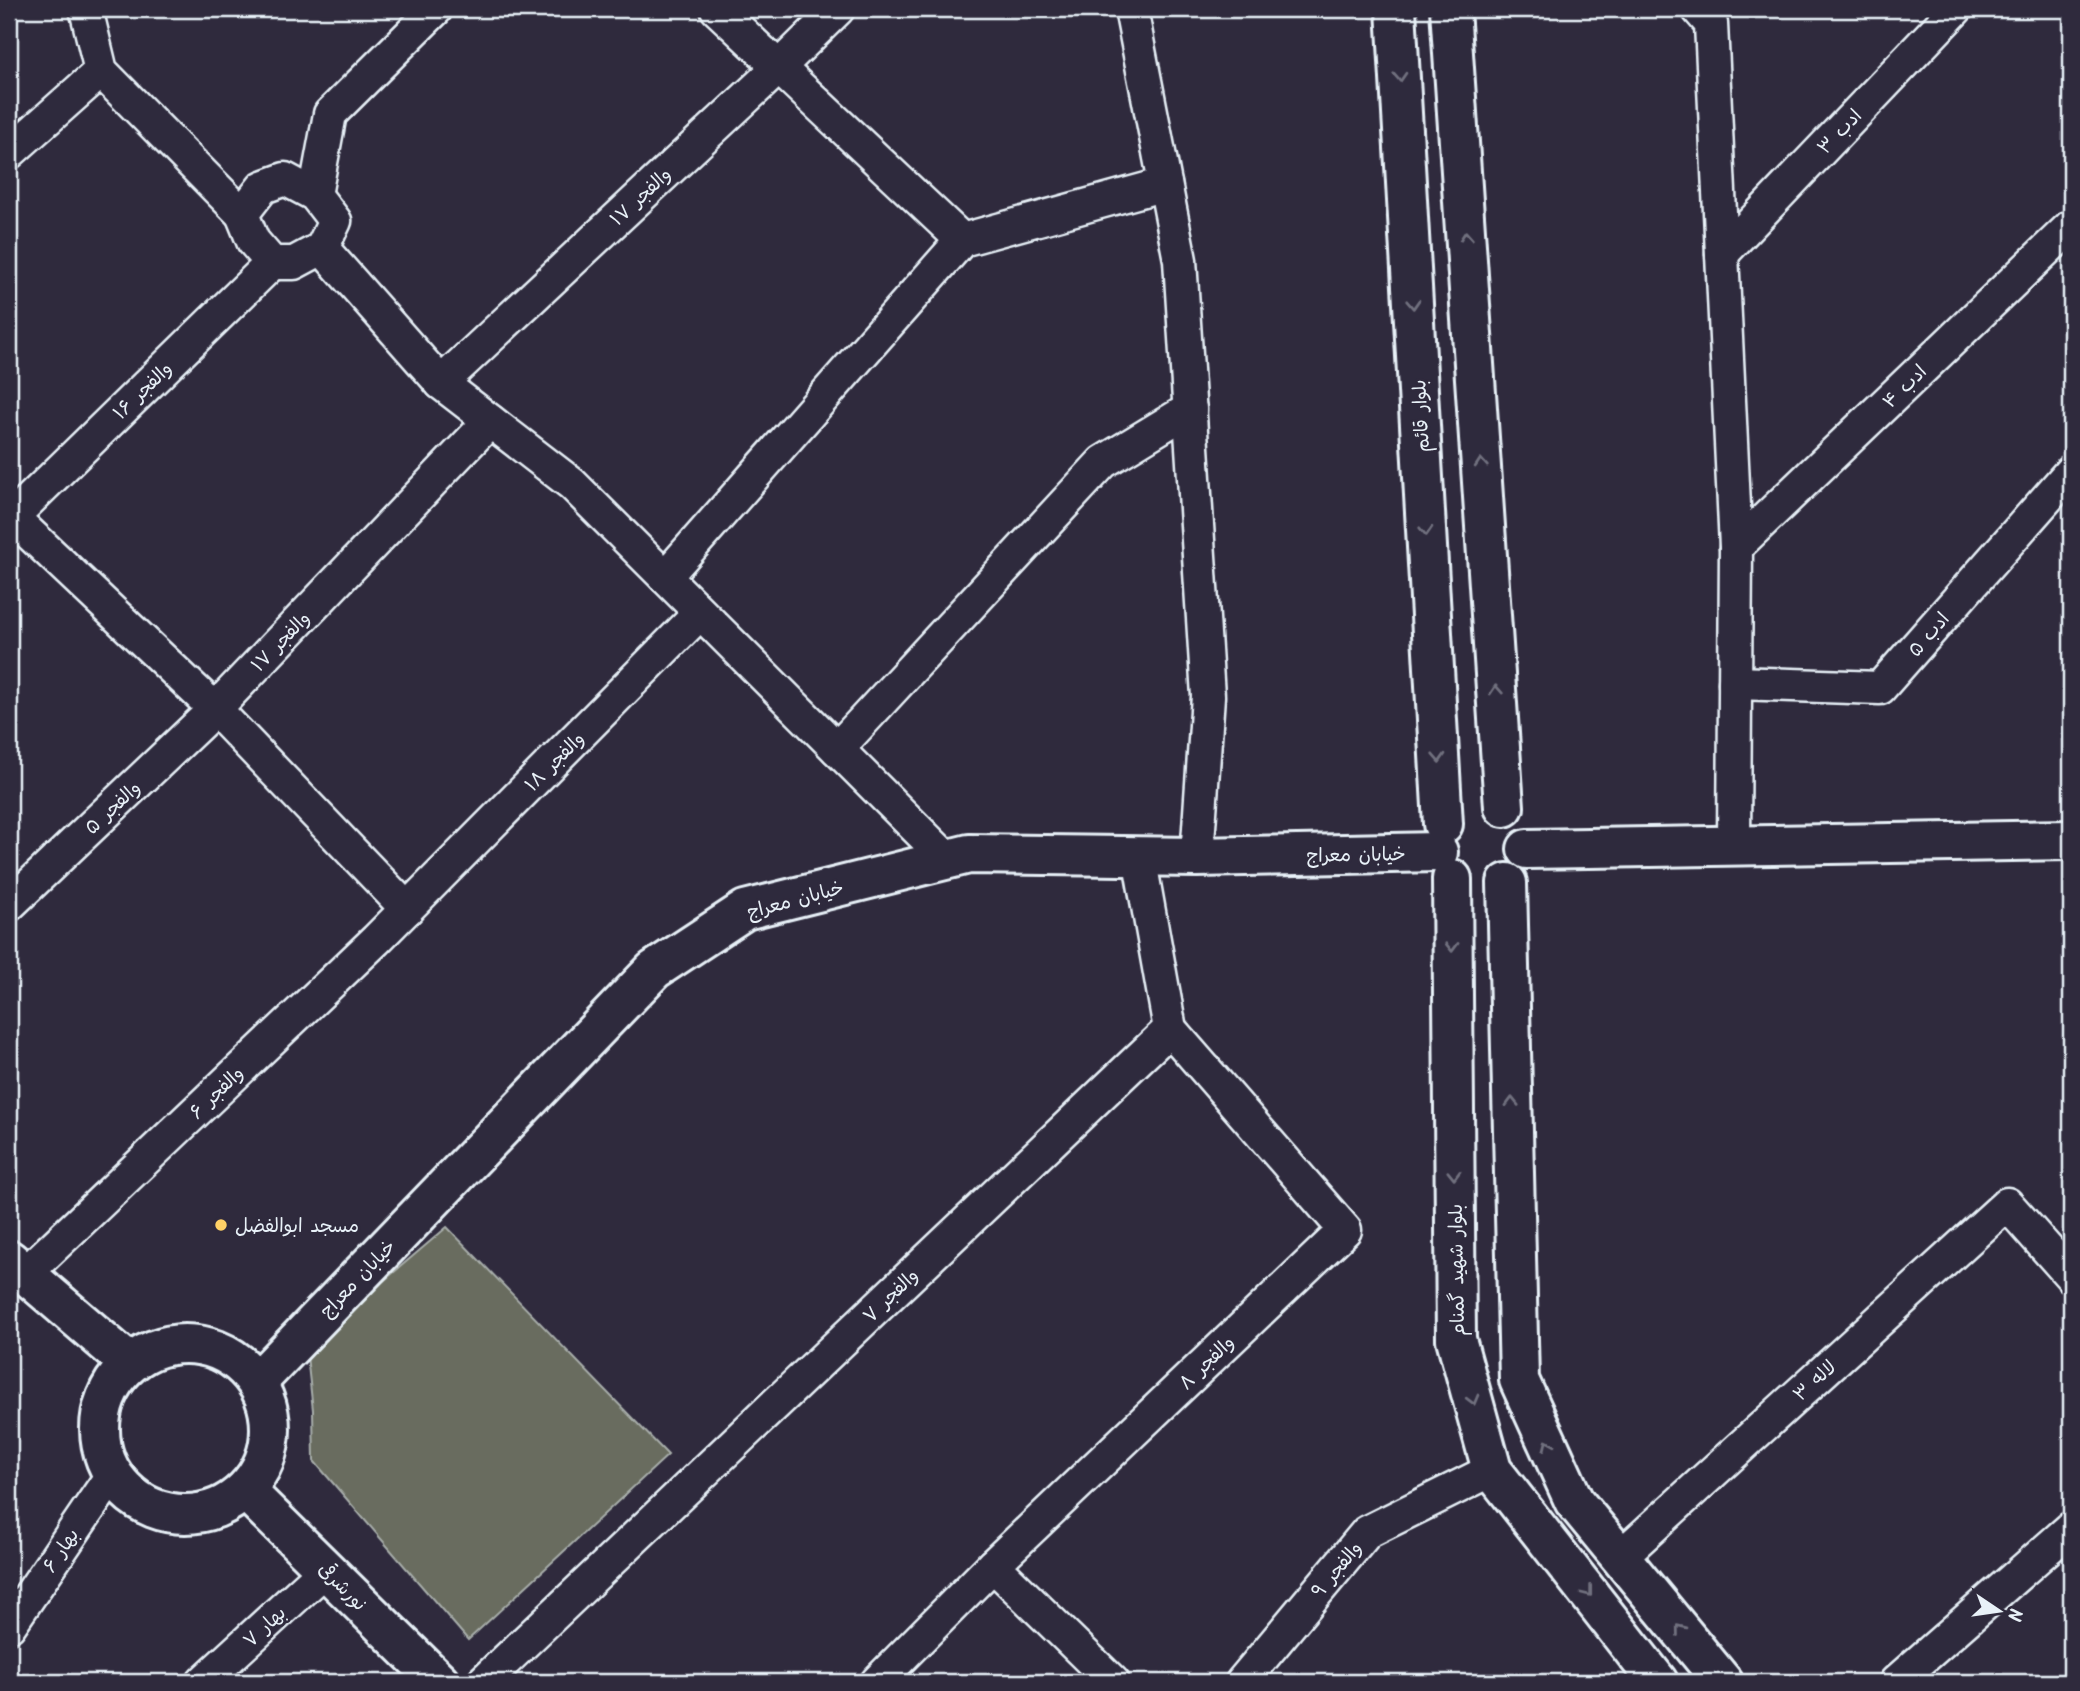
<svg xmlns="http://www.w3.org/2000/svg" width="2080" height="1691" viewBox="0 0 2080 1691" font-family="Kalam,'Playpen Sans Arabic',sans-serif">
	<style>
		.green { fill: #696c5e; stroke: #a8aeab; stroke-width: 2 }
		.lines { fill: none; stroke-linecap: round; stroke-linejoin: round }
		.street-casing { stroke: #e8f1f8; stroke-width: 37 }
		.secondary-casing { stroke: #e8f1f8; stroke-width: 44 }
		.street { stroke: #2f2a3d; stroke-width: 32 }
		.secondary { stroke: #2f2a3d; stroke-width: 38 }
		.oneway { stroke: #70707e }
		.poi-dot { fill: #ffd166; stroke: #2f2a3d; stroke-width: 2.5 }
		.labels { text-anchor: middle; stroke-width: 5; stroke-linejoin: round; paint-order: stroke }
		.street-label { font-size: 19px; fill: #e8f1f8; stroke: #2f2a3d }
		.poi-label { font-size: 19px; fill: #e8f1f8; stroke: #2f2a3d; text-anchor: start }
	</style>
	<rect width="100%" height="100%" fill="#2f2a3d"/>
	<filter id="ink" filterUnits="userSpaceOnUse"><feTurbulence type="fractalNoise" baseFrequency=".0143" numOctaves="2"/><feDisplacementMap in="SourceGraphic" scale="14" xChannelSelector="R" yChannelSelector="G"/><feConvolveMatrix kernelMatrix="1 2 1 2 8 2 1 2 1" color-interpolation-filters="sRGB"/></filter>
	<g filter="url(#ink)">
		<polygon class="green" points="447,1227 668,1455 468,1640 314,1461 313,1410 306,1347"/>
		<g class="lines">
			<defs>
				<g id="street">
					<polyline points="86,9 101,71 242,214"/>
					<polyline points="717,9 962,240"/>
					<polyline points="1131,9 1180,260 1208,696 1197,857"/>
					<polyline points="1698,9 1711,24 1736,547 1734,846"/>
					<polyline points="9,153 101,71"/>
					<polygon points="285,179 315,195 335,221 322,248 294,263 272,263 253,241 242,214 263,187"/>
					<polyline points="315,195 330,114 436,9"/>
					<polyline points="322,248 441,383 572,484 947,859"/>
					<polyline points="1722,254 1956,9"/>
					<polyline points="441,383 779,67 838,9"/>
					<polyline points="9,514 215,709 407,909"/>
					<polyline points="9,520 272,263"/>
					<polyline points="1736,547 2071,226"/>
					<polyline points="665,577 962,240 1165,184"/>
					<polyline points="1735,683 1880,688 2071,471"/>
					<polyline points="837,749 1103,462 1190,409"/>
					<polyline points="9,905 215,709 490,421"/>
					<polyline points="25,1274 376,940 700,613"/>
					<polyline points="1620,1557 2007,1204 2071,1276"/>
					<polyline points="993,1565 1113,1682"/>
					<polyline points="9,1626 112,1475"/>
					<polyline points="203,1682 326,1569"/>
					<polyline points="483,1682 1170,1029 1139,856"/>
					<polyline points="877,1682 993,1565 1345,1230 1170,1029"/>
					<polyline points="1242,1682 1367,1532 1492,1470"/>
					<polyline points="1896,1682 2071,1528"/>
				</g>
				<g id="secondary">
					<polyline points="1396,9 1443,824"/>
					<polyline points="1450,9 1504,807"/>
					<polyline points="1527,849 2071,840"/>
					<polyline points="1452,879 1456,1339 1492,1470 1658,1682"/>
					<polyline points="1507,883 1519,1380 1574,1501 1723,1682"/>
					<polyline points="9,1260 129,1363"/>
					<circle cx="185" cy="1429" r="85"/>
					<polyline points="257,1382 654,970 745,910 969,854 1197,857 1438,852"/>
					<polyline points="245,1490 440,1682"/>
				</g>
			</defs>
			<use href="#street" class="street-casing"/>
			<use href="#secondary" class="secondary-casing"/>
			<use href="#street" class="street"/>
			<use href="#secondary" class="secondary"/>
		</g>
		<defs><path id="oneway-chevron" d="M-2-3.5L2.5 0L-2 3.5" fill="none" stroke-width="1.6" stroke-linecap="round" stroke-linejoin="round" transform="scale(1.75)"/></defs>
		<g class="oneway">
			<use href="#oneway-chevron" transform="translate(1400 77) rotate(87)"/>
			<use href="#oneway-chevron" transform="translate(1466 236) rotate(-94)"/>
			<use href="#oneway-chevron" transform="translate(1413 304) rotate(87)"/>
			<use href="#oneway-chevron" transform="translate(1481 463) rotate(-94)"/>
			<use href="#oneway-chevron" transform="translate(1426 531) rotate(87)"/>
			<use href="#oneway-chevron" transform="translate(1496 690) rotate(-94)"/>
			<use href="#oneway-chevron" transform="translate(1439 758) rotate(87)"/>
			<use href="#oneway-chevron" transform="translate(1452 947) rotate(89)"/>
			<use href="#oneway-chevron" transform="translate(1512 1102) rotate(-91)"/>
			<use href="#oneway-chevron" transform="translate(1454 1175) rotate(89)"/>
			<use href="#oneway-chevron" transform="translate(1473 1400) rotate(75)"/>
			<use href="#oneway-chevron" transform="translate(1548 1445) rotate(-114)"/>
			<use href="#oneway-chevron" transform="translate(1588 1592) rotate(52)"/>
			<use href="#oneway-chevron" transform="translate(1680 1629) rotate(-129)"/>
		</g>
	</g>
	<circle class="poi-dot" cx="221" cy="1225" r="7"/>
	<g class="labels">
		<g class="street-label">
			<text transform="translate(1839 131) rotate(-46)" y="7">ادب ۳</text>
			<text transform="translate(640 196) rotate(-43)" y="7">والفجر ۱۷</text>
			<text transform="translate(1904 386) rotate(-44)" y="7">ادب ۴</text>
			<text transform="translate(142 390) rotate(-44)" y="7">والفجر ۱۶</text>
			<text transform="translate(1420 416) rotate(-93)" y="7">بلوار قائم</text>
			<text transform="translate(1928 634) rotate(-49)" y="7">ادب ۵</text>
			<text transform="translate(280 641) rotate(-46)" y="7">والفجر ۱۷</text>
			<text transform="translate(554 761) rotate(-45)" y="7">والفجر ۱۸</text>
			<text transform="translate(112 807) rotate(-43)" y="7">والفجر ۵</text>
			<text transform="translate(1356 854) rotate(-1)" y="7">خیابان معراج</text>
			<text transform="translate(795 899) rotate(-15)" y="7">خیابان معراج</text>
			<text transform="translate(216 1092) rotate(-44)" y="7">والفجر ۶</text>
			<text transform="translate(1456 1270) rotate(-91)" y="7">بلوار شهید گمنام</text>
			<text transform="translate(357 1278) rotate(-46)" y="7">خیابان معراج</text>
			<text transform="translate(890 1295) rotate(-44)" y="7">والفجر ۷</text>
			<text transform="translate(1206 1362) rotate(-44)" y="7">والفجر ۸</text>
			<text transform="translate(1814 1380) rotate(-42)" y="7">لاله ۳</text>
			<text transform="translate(60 1550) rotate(-56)" y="7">بهار ۶</text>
			<text transform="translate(1336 1569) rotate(-50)" y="7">والفجر ۹</text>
			<text transform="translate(343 1586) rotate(45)" y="7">نورشرقی</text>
			<text transform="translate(264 1626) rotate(-43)" y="7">بهار ۷</text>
		</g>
		<g class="poi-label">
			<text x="235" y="1232">مسجد ابوالفضل</text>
		</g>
	</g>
	<rect width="2080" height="1691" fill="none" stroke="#2f2a3d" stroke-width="35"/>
	<rect x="18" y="18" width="2045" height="1656" fill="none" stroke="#e8f1f8" stroke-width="2.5" filter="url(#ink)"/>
	<g transform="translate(1999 1611) rotate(103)" stroke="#2f2a3d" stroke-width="5" paint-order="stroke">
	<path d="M0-5L12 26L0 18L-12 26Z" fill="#e8f1f8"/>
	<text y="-10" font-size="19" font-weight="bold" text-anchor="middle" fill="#e8f1f8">N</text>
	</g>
</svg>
